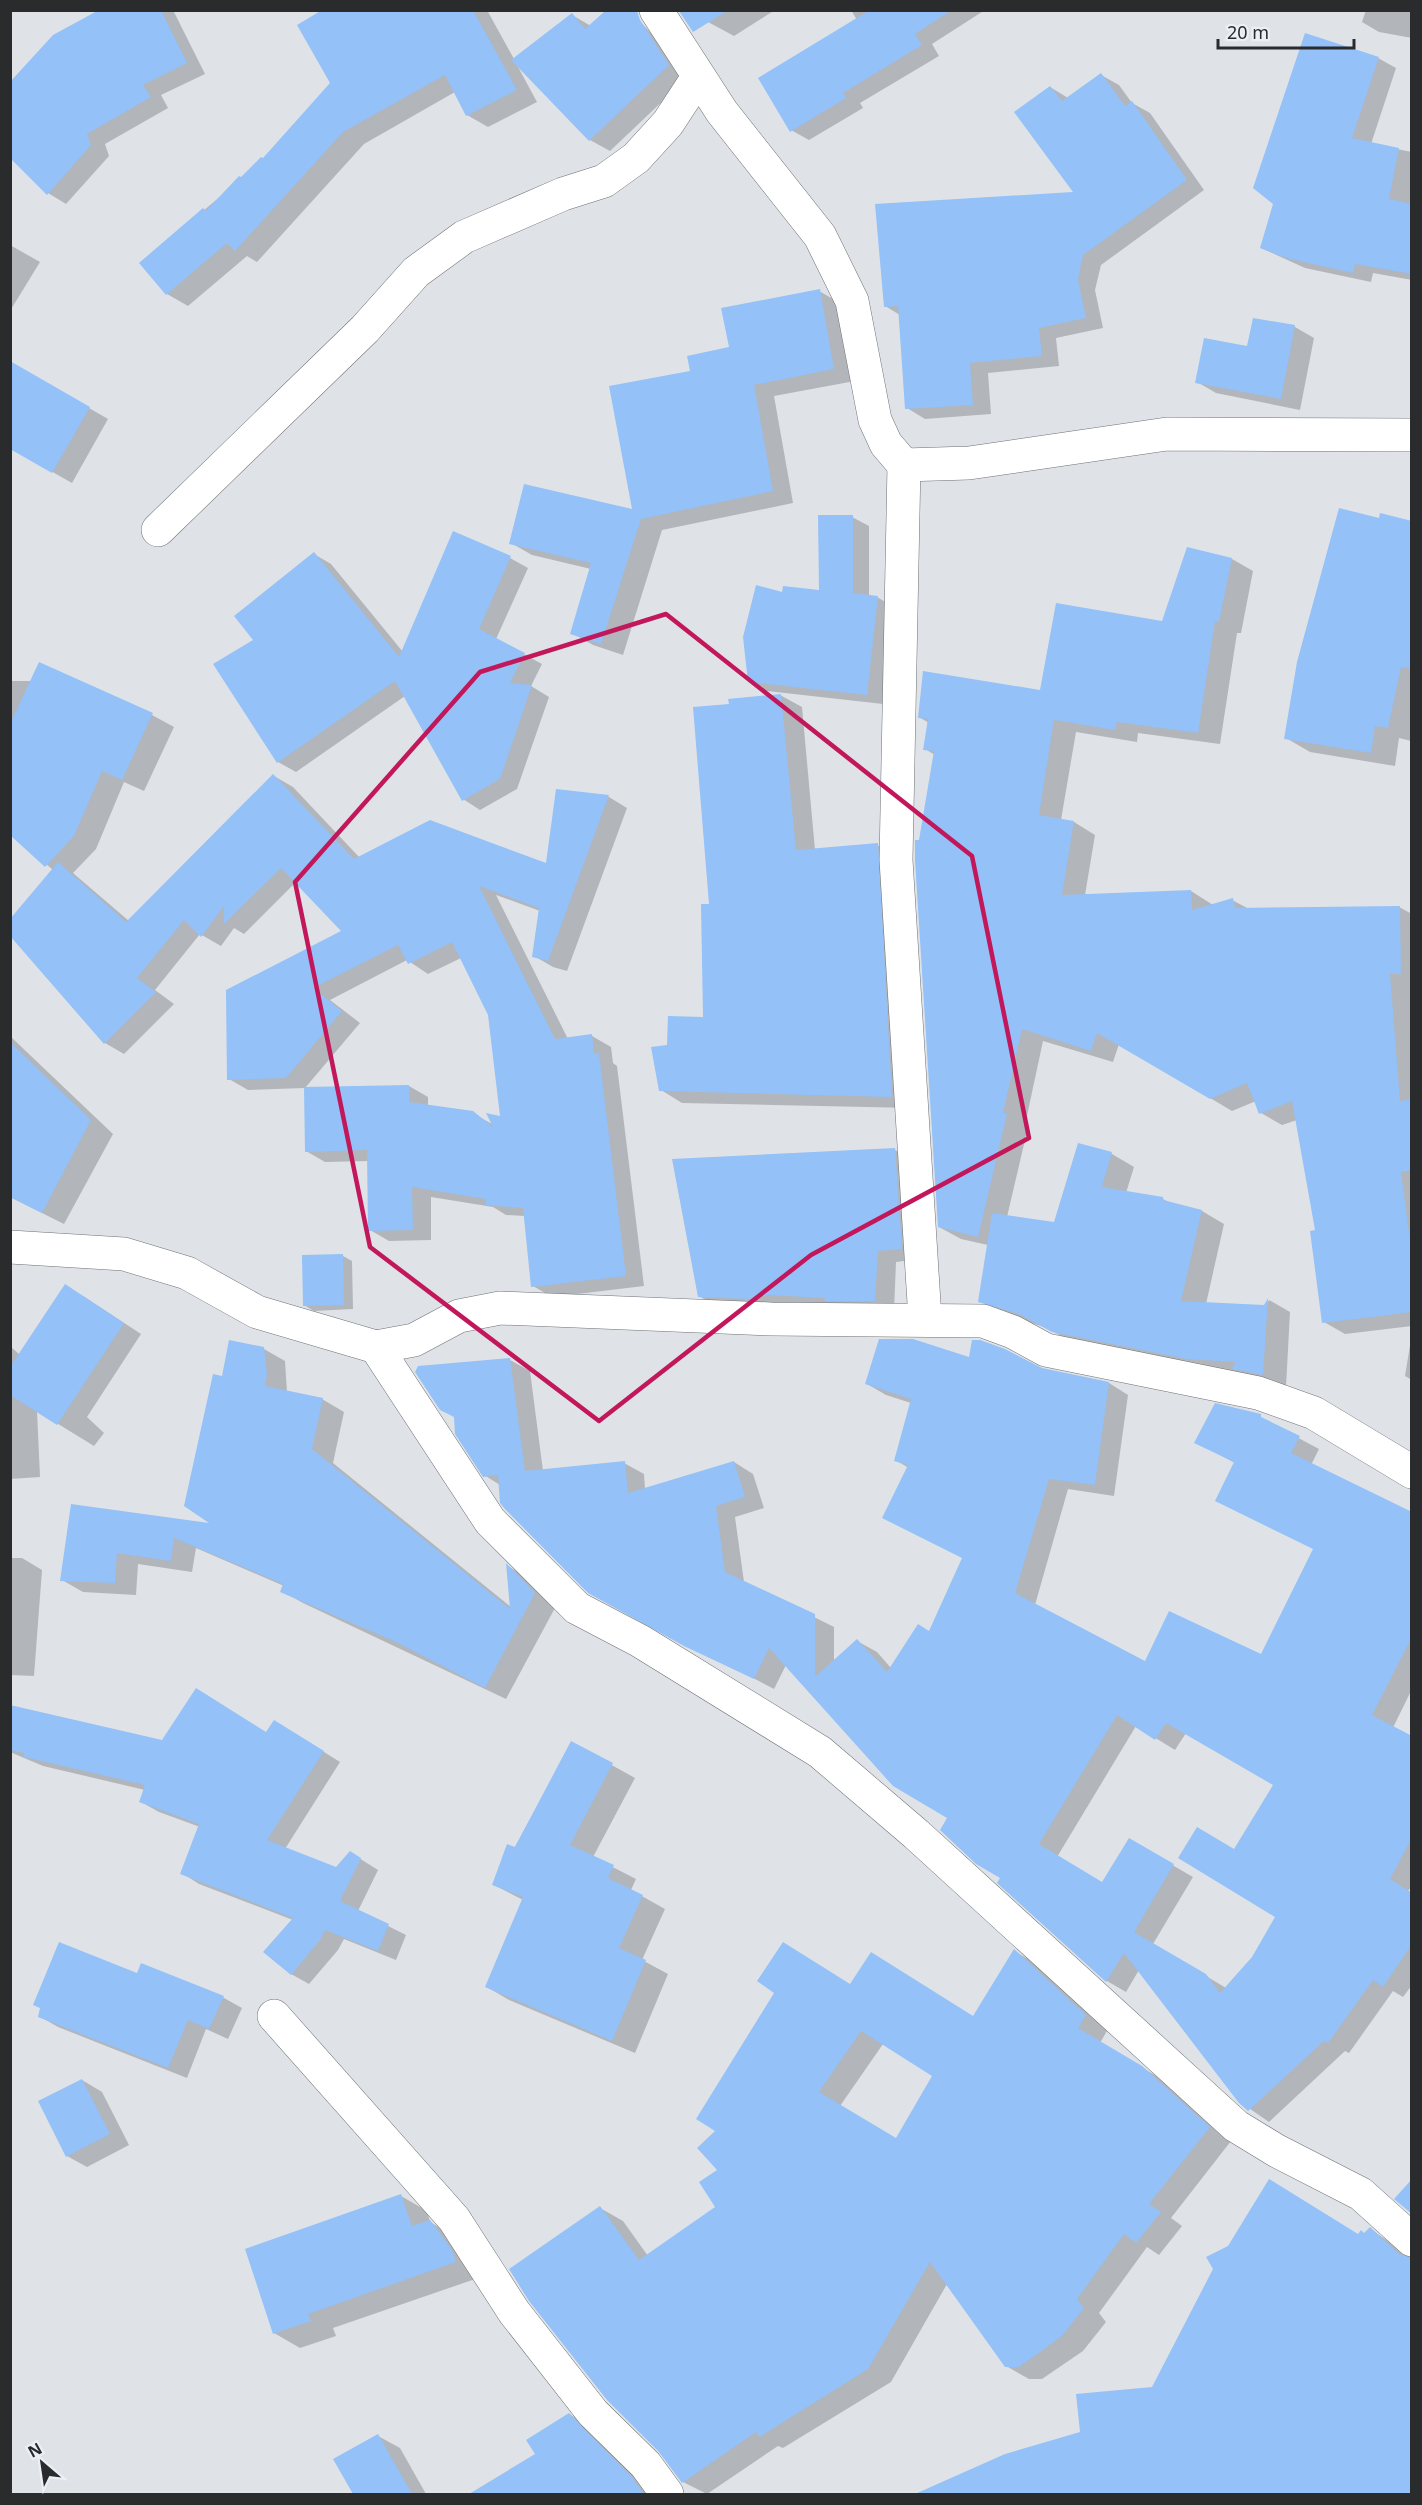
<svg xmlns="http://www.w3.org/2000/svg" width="1422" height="2505" viewBox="0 0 1422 2505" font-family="'Noto Sans',sans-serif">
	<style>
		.shadow { fill: #0003; fill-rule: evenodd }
		.building { fill: #93c1f8; fill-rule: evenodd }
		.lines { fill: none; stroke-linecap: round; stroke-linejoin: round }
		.street-casing { stroke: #6d7176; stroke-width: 34 }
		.street { stroke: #fff; stroke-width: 33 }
		.marked { fill: none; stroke: #c2185b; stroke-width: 4.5; stroke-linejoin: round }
	</style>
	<rect width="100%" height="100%" fill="#dfe3e8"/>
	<g class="shadow">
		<polygon points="132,10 173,10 205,74 161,95 168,108 105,144 109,156 66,204 48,193 12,158 10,161 10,84"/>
		<polygon points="326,10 487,10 514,59 572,15 591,26 607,10 626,10 634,15 679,63 688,77 610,151 590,140 517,65 537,102 488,127 467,115 455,92 364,144 257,262 247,256 188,306 167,294 142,263 263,160 331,84"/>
		<polygon points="701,10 775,10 734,36 708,22"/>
		<polygon points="851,10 985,10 932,44 939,56 860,103 863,108 809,140 791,130 857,20"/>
		<polygon points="1366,10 1412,10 1412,38 1379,32 1362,22"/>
		<polygon points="1378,58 1396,68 1371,144 1412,152 1412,280 1373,273 1371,282 1305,268 1261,248"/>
		<polygon points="1101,75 1119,85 1132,103 1150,113 1204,190 1101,265 1095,290 1103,328 1056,338 1059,366 988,373 991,414 925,419 907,408 900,315 885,306 1076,194 1050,87 1068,98"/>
		<polygon points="10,245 40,262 10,311"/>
		<polygon points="819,291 840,303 855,381 774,396 793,503 662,530 623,655 593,645 572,633 591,569 532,555 511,543 634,511 692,372"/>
		<polygon points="1254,320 1295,327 1314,338 1300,410 1216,393 1197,382 1248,348"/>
		<polygon points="11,363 108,419 72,483 10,448"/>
		<polygon points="852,517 869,526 869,597 877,597 894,607 883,704 767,691 750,682 783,594 820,591"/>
		<polygon points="1380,520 1412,522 1411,741 1399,738 1395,766 1310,752 1286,738"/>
		<polygon points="314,554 331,564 403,652 510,558 528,568 496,639 542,664 531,686 549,697 517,789 480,810 463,799 405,696 296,772 278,762 255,640"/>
		<polygon points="1232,559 1253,571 1241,633 1237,633 1220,744 1138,733 1137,742 1076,732 1061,820 1074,822 1095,835 1085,895 1191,891 1213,905 1232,900 1249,909 1399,907 1412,914 1412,1326 1345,1334 1324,1322 1317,1232 1297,1120 1282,1125 1261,1113 1256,1101 1232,1111 1119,1044 1113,1062 1043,1041 1025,1125 1028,1127 1007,1217 1055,1224 1079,1145 1112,1154 1134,1167 1126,1193 1163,1199 1172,1204 1202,1211 1224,1224 1206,1304 1265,1307 1269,1300 1290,1312 1286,1387 1077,1344 1044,1327 1002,1314 980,1301 988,1245 961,1239 939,1227 920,841 935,755 925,749 929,723 919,717 1041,691 1163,623"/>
		<polygon points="10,681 32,681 152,715 174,727 144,791 124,782 96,849 73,873 129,921 274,776 293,787 360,858 547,865 558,790 609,797 627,808 567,971 553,967 534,956 540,911 496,895 568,1039 592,1036 611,1047 613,1063 617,1066 644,1286 552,1297 533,1286 525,1216 506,1215 493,1207 431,1197 431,1240 389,1241 370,1230 369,1161 325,1162 306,1151 409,1086 428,1097 428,1106 472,1113 494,1125 501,1117 489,1014 461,958 428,974 407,960 330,1000 360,1023 305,1088 248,1090 229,1079 344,932 296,882 244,934 234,928 221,946 200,934 155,990 174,1004 124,1054 105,1043 10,933 53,870 10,833"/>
		<polygon points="780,695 802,707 815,850 877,845 898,857 913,1108 682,1103 661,1090 668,1047 704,1018 711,905 730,705"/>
		<polygon points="10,1036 113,1134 64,1224 10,1197"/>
		<polygon points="895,1150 914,1161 920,1259 896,1262 894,1311 718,1307 699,1296"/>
		<polygon points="343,1256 352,1261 353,1309 314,1311 304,1305"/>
		<polygon points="83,1296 141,1334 87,1417 104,1433 94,1446 37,1411 40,1477 10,1479 10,1346 20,1355"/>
		<polygon points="1412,1333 1412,1380 1405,1376"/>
		<polygon points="264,1349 285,1361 287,1392 322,1399 344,1412 333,1463 511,1607 508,1566 527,1578 556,1606 506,1699 303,1603 282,1591 284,1586 196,1548 192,1572 138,1564 136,1595 83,1592 62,1580 72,1505 216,1525 223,1378"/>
		<path d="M971,1359l138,24 19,12 -14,101 -46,-7 -33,116 111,58 116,-7 53,-106 -80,-87 -39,-21 56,-29 67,36 -8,16 101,49v175l-31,63 31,-14v148l-4,5 4,2v92l-9,12 -10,-6 -44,62 -4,-2 -76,71 -29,-20 -101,-132 -13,22 -19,-11 -108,-99 3,-5 -53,-59 -163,-153 -12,24 -164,-86 -110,-118 -16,-10 26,-115 20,11 13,100 81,-8 20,11 1,15 89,-27 19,12 11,34 -29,9 9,65 90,45v34l23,-20 20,11 14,16 39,-36 34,-74 -55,-90 -14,-8 16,-57 -25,-8 -19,-11zM1136,1726l39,24 11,-17 89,52 -40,66 42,65 -24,42 -27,30 -73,-44 40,-67 -64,-37 -26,44 -46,-27z"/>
		<polygon points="10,1558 22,1558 42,1570 34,1676 10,1675"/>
		<polygon points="10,1717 163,1742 292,1732 340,1762 285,1849 337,1869 351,1853 378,1870 358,1911 406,1935 396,1960 344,1939 338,1950 309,1984 291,1974 293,1920 199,1884 182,1873 200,1827 159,1812 141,1802 145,1790 43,1766 10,1752"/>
		<polygon points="572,1743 635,1778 593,1857 636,1879 631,1890 665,1909 642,1960 668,1974 635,2053 509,2000 487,1987 523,1900 494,1885"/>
		<path d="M1014,1951l23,13 71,65 -8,14 65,38 66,60 -60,77 11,8 -23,29 -12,-8 -48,66 7,9 -23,29 -41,28h-13l-23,-13 -59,-82 -56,98 -108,66 -5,-2 -71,48 -24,-12 -23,-31 -60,-243 23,13 25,35 70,-49v-77l133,-145 123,32zM883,2044l51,32 -37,64 -57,-34z"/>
		<polygon points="142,1965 224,1998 242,2008 228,2039 206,2029 187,2078 58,2027 39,2016 42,2009 137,1975"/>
		<polygon points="82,2080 102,2092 129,2145 87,2167 67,2156"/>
		<polygon points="401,2196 427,2211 430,2222 456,2237 481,2277 333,2328 336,2336 300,2348 274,2333"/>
		<polygon points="1370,2229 1412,2257 1412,2494 962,2494 1081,2433 1153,2388"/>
		<polygon points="569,2414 591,2427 656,2494 472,2494 537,2454"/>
		<polygon points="378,2436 400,2448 426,2494 355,2494 335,2460"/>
	</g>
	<g class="building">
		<polygon points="99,10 161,10 187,63 143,85 151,97 87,134 91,145 47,195 10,158 10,82 53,35"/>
		<polygon points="322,10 473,10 517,90 466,116 445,75 343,132 235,251 227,243 166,295 139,263 203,208 206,211 239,176 241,177 261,157 263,158 330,83 297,25"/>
		<polygon points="870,10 952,10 915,34 922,45 843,93 846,98 790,132 758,78"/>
		<polygon points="605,11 637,11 640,20 669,65 589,141 511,60 572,13 585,29"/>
		<polygon points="679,11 727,11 693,32"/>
		<polygon points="1305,33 1379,57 1352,138 1399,148 1389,199 1412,204 1412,274 1355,264 1353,273 1286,258 1260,248 1273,204 1253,188"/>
		<polygon points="1101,73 1125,106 1132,101 1187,180 1083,255 1078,279 1086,318 1039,328 1042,356 970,363 973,405 905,409 898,306 884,307 875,204 1073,192 1014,112 1050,86 1062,101"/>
		<polygon points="820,289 834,369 754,385 773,491 641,519 601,644 570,634 591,563 509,544 524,484 632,509 609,386 690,371 687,356 729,347 721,308"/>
		<polygon points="1253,318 1295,325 1281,399 1195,383 1204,338 1247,346"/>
		<polygon points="10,361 90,407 52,473 10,449"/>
		<polygon points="1339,508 1379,518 1380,513 1412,521 1412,669 1401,667 1388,728 1375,726 1371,753 1284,739 1297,662"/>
		<polygon points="818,515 853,515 853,593 878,596 867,695 748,682 743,637 756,585 782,592 783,586 819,590"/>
		<polygon points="453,531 511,556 479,629 525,653 510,683 532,685 500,779 462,801 395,681 277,763 213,664 253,640 234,616 314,552 399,657"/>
		<polygon points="1187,547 1232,558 1219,622 1215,621 1198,733 1117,722 1115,730 1054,720 1039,815 1074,821 1062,895 1191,890 1192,910 1233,898 1235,908 1400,906 1401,974 1390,974 1400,1101 1412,1099 1412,1170 1401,1172 1412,1256 1412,1312 1322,1323 1310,1231 1315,1230 1292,1101 1259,1114 1247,1083 1210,1099 1097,1033 1091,1051 1022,1029 1003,1113 1007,1114 978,1237 938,1227 915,860 915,840 919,840 934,751 923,750 928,719 918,718 923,671 1040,690 1056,603 1162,621"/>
		<polygon points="39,662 153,713 122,780 102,771 74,836 45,867 10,835 10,724"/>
		<polygon points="781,694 796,850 878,843 892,1097 659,1091 651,1047 667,1045 668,1016 703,1017 701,904 709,904 693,707 729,704 728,699"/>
		<polygon points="273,774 354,859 430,820 546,863 556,789 609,795 548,961 532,957 539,908 479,886 555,1039 592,1034 594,1054 599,1053 626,1276 531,1287 523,1208 486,1205 486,1199 412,1187 413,1230 368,1231 367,1150 305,1152 304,1087 409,1085 409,1102 473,1111 493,1127 486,1113 500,1116 488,1015 452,942 408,964 398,945 313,988 342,1011 286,1078 227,1080 226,990 341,931 281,868 224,924 224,906 201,937 184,920 137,978 156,992 104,1044 10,936 10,919 58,862 126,922"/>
		<polygon points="10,1042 91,1120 42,1213 10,1197"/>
		<polygon points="1078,1143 1112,1152 1102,1187 1163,1197 1163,1200 1202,1210 1181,1301 1264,1305 1268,1298 1263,1375 1232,1369 1235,1362 1187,1359 1052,1332 1019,1314 978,1302 992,1213 1054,1222"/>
		<polygon points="895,1148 902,1249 878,1251 875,1301 825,1301 825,1298 769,1295 748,1299 698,1297 672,1159"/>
		<polygon points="343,1254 344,1305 303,1306 302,1255"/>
		<polygon points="65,1284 124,1323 57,1425 10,1395 10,1367"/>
		<path d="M879,1339h34l56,18 3,-17h8l25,9 37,19 67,14 -14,103 -46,-6 -34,114 130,68 24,-50 92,43 52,-105 -98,-48 19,-39 -40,-19 21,-40 46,11v3l39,19 -9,17 121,59v125l-40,78 40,21v102l-22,41 22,14v51l-29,43 -10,-7 -45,63 -4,-2 -76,70 -9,-8 -115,-150 -18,29 -109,-99 3,-5 -24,-14 -36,-34 7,-12 -54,-32 -124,-138 -15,31 -70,-33 -96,-53 -83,-84 -5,-6 -2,-28 -15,2 -28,-43 -1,-17 -14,-7 -25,-38 3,-6 92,-8 15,113 100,-10 3,32 106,-32 11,36 -29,9 9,66 90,42v63l42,-38 30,33 31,-48 11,7 33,-73 -80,-40 26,-53 -14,-4 17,-62 -46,-15zM1117,1715l38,25 11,-17 107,62 -39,64 -37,-22 -19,31 97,59 -23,40 -32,36 -14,-19 -72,-42 40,-68 -45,-26 -27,44 -63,-38z"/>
		<polygon points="229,1340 264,1347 267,1375 265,1386 323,1398 312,1449 510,1609 506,1563 535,1593 485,1688 396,1642 280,1592 283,1584 174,1538 171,1561 117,1553 115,1583 60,1581 71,1504 209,1523 184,1506 213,1374 222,1376"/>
		<polygon points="196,1688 266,1732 274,1720 324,1751 267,1840 336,1867 350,1851 361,1858 340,1901 389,1924 378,1951 325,1930 320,1940 291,1975 263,1952 293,1918 180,1874 199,1824 139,1802 145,1785 24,1757 24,1753 10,1750 10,1705 162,1740"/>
		<polygon points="571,1741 613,1763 570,1845 614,1865 608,1878 643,1895 619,1948 646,1960 612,2041 485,1987 523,1897 492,1885 507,1844 515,1847"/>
		<polygon points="59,1942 137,1973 141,1963 224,1996 209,2029 188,2020 168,2068 38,2017 40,2008 33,2005"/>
		<path d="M783,1942l67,42 21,-32 102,64 41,-67 72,66 -8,13 64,38 68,61 -61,77 12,8 -25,31 -12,-9 -47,65 7,9 -22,28 -43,31h-14l-75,-105 -62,107 -109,68 -3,-5 -74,51 -23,-31 -52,-52 -78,-99 -20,-32 91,-63 39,54 76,-53 -16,-25 18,-12 -20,-22 18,-17 -19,-12 78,-126 -17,-12zM861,2031l71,45 -36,62 -77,-46z"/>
		<polygon points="82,2079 110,2134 66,2157 38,2101"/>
		<polygon points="1269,2179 1358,2234 1361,2230 1364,2233 1370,2227 1399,2254 1412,2258 1412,2494 915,2494 1005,2454 1080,2432 1076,2394 1152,2387 1213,2269 1206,2257 1228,2246"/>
		<polygon points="1412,2179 1412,2214 1394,2199"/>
		<polygon points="401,2194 412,2226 430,2220 452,2250 456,2262 308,2314 311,2321 273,2334 245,2249"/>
		<polygon points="569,2413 632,2477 644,2494 469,2494 535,2454 526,2440"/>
		<polygon points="378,2434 412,2494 353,2494 333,2459"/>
	</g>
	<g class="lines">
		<defs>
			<g id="street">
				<polyline points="656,10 722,112 820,236 852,301 875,420 886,444 904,465 969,463 1167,434 1412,435"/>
				<polyline points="904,465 896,860 925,1319"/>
				<polyline points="158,530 365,329 416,272 464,237 563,194 604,181 636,158 668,123 698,77"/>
				<polyline points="10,1247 124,1254 187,1273 257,1312 376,1347 414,1340 459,1316 500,1308 771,1319 983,1321 1013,1332 1046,1350 1258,1393 1314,1413 1412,1472"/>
				<polyline points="376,1347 490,1521 577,1608 640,1641 820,1752 916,1834 1236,2126 1277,2151 1361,2194 1412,2240"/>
				<polyline points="274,2016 454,2219 514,2312 593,2413 646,2465 667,2494"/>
			</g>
		</defs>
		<use href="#street" class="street-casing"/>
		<use href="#street" class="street"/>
	</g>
	<path class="marked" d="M666,614l306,242 57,282 -218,117 -212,166 -229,-174 -75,-365 185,-210z"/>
	<rect width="1422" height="2505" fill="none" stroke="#292b2d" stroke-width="24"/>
	<g transform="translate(42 2463) rotate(331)" stroke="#ecf0f6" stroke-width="4.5" paint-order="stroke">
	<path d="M0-4.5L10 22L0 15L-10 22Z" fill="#292b2d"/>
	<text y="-9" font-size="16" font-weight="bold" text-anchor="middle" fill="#292b2d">N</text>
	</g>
	<path d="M1218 39v9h136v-9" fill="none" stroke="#292b2d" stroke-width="3"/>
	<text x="1227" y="39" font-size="18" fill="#292b2d" stroke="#ecf0f6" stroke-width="4.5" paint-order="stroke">20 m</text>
</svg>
